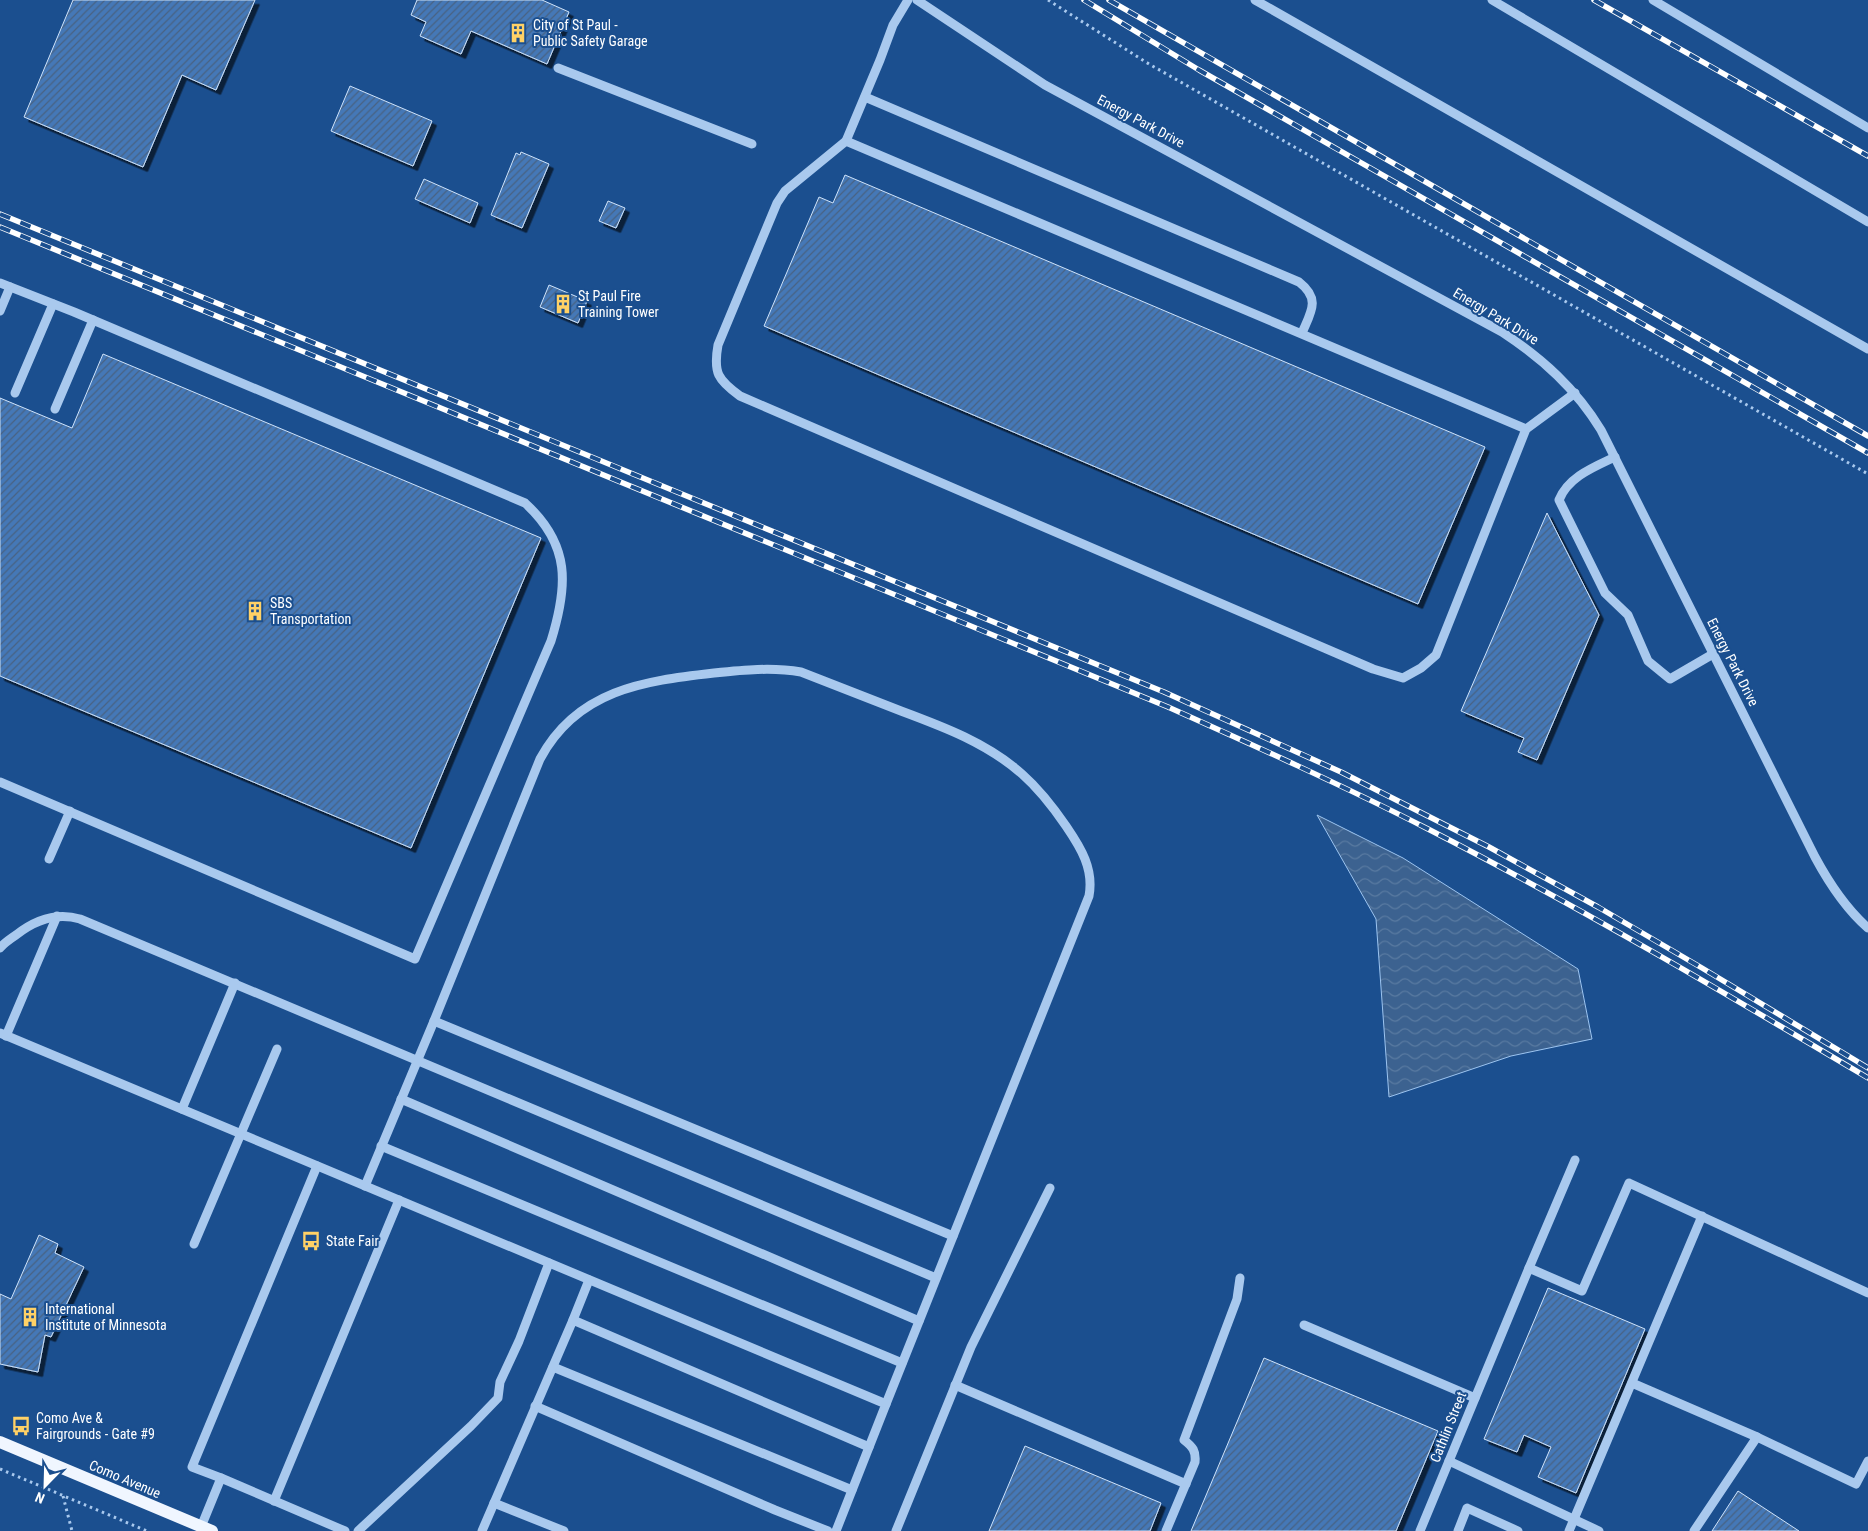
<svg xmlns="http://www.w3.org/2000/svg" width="1868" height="1531" viewBox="0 0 1868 1531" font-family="'Roboto Condensed',sans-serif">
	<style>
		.water { fill: url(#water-waves); stroke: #9cc4f0 }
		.building { fill: url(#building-hatch); stroke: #cfe3fa; filter: url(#shadow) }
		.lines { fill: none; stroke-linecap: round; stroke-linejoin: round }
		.path { stroke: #a9c9ee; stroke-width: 3; stroke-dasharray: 2.5 4; stroke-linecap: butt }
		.minor { stroke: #a9c9ee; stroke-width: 9 }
		.major { stroke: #f0f6ff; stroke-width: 12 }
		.rail-casing { stroke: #fff; stroke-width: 5.5 }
		.rail { stroke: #1b4f8f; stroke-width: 4; stroke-dasharray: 11; stroke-linecap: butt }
		.labels { text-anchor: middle; stroke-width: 4; stroke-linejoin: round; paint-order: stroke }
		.poi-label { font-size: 14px; fill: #fff; stroke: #1b4f8f; text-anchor: start }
		.street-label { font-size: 14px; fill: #fff; stroke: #1b4f8f }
	</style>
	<defs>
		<pattern id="water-waves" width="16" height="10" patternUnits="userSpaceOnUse" patternTransform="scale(1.25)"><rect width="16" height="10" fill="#3c6290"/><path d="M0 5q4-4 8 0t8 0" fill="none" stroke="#597aa1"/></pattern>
		<pattern id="building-hatch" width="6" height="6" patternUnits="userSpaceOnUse" patternTransform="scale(1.25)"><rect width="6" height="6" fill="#4478b7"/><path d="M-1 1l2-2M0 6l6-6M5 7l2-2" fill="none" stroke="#486282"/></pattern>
		<filter id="shadow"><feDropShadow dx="4.5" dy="4.5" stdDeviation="0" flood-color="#0009"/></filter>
	</defs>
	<rect width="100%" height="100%" fill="#1b4f8f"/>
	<polygon class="water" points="1317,815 1403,858 1578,969 1592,1039 1511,1056 1389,1097 1376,919"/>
	<g class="building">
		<polygon points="73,0 255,0 216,90 182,75 143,167 24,117"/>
		<polygon points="417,0 542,0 569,12 547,64 471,31 461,54 420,36 426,22 411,15"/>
		<polygon points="350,86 432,121 413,166 331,131"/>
		<polygon points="521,152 549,164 522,228 491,215 516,153 520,155"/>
		<polygon points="845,175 1485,447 1418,604 764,326 819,197 833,203"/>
		<polygon points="424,179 478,203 470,223 415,199"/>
		<polygon points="608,201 625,208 616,228 599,221"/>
		<polygon points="549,285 587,301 578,323 540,307"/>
		<polygon points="103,354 541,538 411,848 0,676 0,398 72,428"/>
		<polygon points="1547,513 1599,615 1537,760 1518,752 1524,738 1461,711"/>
		<polygon points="39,1235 58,1244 55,1253 84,1267 51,1337 45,1335 38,1372 0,1364 0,1294 11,1299"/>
		<polygon points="1548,1288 1645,1329 1576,1493 1538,1477 1551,1447 1524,1435 1517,1452 1484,1439"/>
		<polygon points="1264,1358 1438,1431 1396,1531 1191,1531"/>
		<polygon points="1025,1446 1161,1503 1150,1531 989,1531"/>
		<polygon points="1738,1491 1799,1531 1712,1531"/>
	</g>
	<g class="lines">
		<g class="path">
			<polyline points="1048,0 1149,64 1868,474"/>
			<polyline points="0,1469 147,1531"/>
			<polyline points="63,1496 72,1531"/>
		</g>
		<g class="minor">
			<path d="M908,0l-15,25 -13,35 -34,81 -61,50 -8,12 -59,142c-5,28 0,35 22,51l633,273 30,9 18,-10 15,-13 90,-226 49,-36"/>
			<path d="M917,0l128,85 457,247c41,27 74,57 99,98l214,427c14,26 30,51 53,71"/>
			<polyline points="1255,0 1868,349"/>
			<polyline points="1492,0 1868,222"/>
			<polyline points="1653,0 1868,128"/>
			<polyline points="558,68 752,144"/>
			<path d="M865,97l434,185c22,17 12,30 3,51"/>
			<polyline points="846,141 1526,429"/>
			<path d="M0,283l74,29 451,191c46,42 43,83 26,138l-136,318 -415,-177"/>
			<polyline points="0,311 10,287"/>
			<polyline points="15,393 53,304"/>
			<polyline points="55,409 93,320"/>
			<path d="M1615,457c-21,10 -47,20 -56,43l46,93 23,22 20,46 22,18 43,-25"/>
			<polyline points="49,859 70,811"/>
			<path d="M0,948c4,-5 10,-9 16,-13 19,-15 40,-23 64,-16l856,359"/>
			<polyline points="434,1021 953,1236"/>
			<polyline points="0,1033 886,1404 836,1531"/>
			<polyline points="6,1036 57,916"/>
			<polyline points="401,1099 919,1321"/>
			<polyline points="182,1109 235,983"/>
			<polyline points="381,1146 902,1363"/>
			<path d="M365,1186l69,-165 106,-262c37,-69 103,-78 174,-86 29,-3 58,-6 87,-1 34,13 67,26 100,39 43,16 86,32 121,63 17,15 31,33 44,52 15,22 28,43 23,70l-203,508"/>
			<polyline points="194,1244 277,1049"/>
			<polyline points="1529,1268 1575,1160"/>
			<polyline points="573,1320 589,1280"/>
			<polyline points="1304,1325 1475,1398"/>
			<polyline points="553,1367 852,1490"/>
			<polyline points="1632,1383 1757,1437"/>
			<polyline points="955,1385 1186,1484"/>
			<polyline points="535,1406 775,1510 828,1531"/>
			<polyline points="1449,1461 1599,1531"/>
			<polyline points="221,1478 345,1531"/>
			<polyline points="274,1501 399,1200"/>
			<polyline points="494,1503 564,1531"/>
			<polyline points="201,1527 221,1478 192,1467 317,1166"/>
			<polyline points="358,1531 471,1426 498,1398 500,1382 519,1341 549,1263"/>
			<polyline points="482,1531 573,1320 869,1447"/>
			<polyline points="896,1531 971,1347 1050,1188"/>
			<path d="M1166,1531l29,-69c1,-11 -2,-15 -11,-22l53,-141 3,-21"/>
			<polyline points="1420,1531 1529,1268 1582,1291 1629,1183 1868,1293"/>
			<polyline points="1458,1531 1467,1508 1518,1531"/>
			<polyline points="1569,1531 1702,1216"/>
			<polyline points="1694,1531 1757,1437 1856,1484 1868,1461"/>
		</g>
		<polyline class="major" points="0,1442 212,1531"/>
		<defs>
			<g id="rail">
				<polyline points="1084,0 1199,70 1868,453"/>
				<polyline points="1109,0 1868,436"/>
				<polyline points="1594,0 1868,156"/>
				<polyline points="0,214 1164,692 1341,772 1489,847 1598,907 1702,968 1868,1068"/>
				<path d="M0,227l1168,480c87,39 174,78 260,122 150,77 295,163 440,249"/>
			</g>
		</defs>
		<use href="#rail" class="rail-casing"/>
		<use href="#rail" class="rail"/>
	</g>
	<defs>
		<symbol id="building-bare" viewBox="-9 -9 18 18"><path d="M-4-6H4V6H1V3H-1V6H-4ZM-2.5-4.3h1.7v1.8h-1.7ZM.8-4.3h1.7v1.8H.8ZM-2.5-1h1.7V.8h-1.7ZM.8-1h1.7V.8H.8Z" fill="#ffd166" stroke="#1b4f8f" stroke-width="2.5" paint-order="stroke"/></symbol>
		<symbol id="bus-bare" viewBox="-9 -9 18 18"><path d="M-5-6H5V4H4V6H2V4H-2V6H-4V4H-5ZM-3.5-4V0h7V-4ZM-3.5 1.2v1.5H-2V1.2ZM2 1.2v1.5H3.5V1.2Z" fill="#ffd166" stroke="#1b4f8f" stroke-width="2.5" paint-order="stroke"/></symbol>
	</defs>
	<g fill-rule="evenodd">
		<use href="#building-bare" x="504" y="19" width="28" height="28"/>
		<use href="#building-bare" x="549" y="290" width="28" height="28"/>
		<use href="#building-bare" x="241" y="597" width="28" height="28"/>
		<use href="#bus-bare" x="297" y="1227" width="28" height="28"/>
		<use href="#building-bare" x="16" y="1303" width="28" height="28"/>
		<use href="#bus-bare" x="7" y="1412" width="28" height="28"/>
	</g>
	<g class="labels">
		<g class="poi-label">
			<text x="533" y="30">City of St Paul -<tspan x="533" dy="16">Public Safety Garage</tspan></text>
			<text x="578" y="301">St Paul Fire<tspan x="578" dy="16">Training Tower</tspan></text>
			<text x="270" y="608">SBS<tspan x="270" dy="16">Transportation</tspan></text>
			<text x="326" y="1246">State Fair</text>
			<text x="45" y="1314">International<tspan x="45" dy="16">Institute of Minnesota</tspan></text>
			<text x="36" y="1423">Como Ave &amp;<tspan x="36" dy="16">Fairgrounds - Gate #9</tspan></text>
		</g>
		<g class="street-label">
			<text transform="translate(1141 121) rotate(28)" y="5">Energy Park Drive</text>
			<text transform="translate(1496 316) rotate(31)" y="5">Energy Park Drive</text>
			<text transform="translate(1733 662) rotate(63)" y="5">Energy Park Drive</text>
			<text transform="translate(1448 1427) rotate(-68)" y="5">Cathlin Street</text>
			<text transform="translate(125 1479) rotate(23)" y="5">Como Avenue</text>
		</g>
	</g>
	<g transform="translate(45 1486) rotate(203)" stroke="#1b4f8f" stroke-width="4" paint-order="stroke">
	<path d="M0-4L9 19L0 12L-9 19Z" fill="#ffffff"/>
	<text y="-8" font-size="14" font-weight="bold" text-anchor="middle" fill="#ffffff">N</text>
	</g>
</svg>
